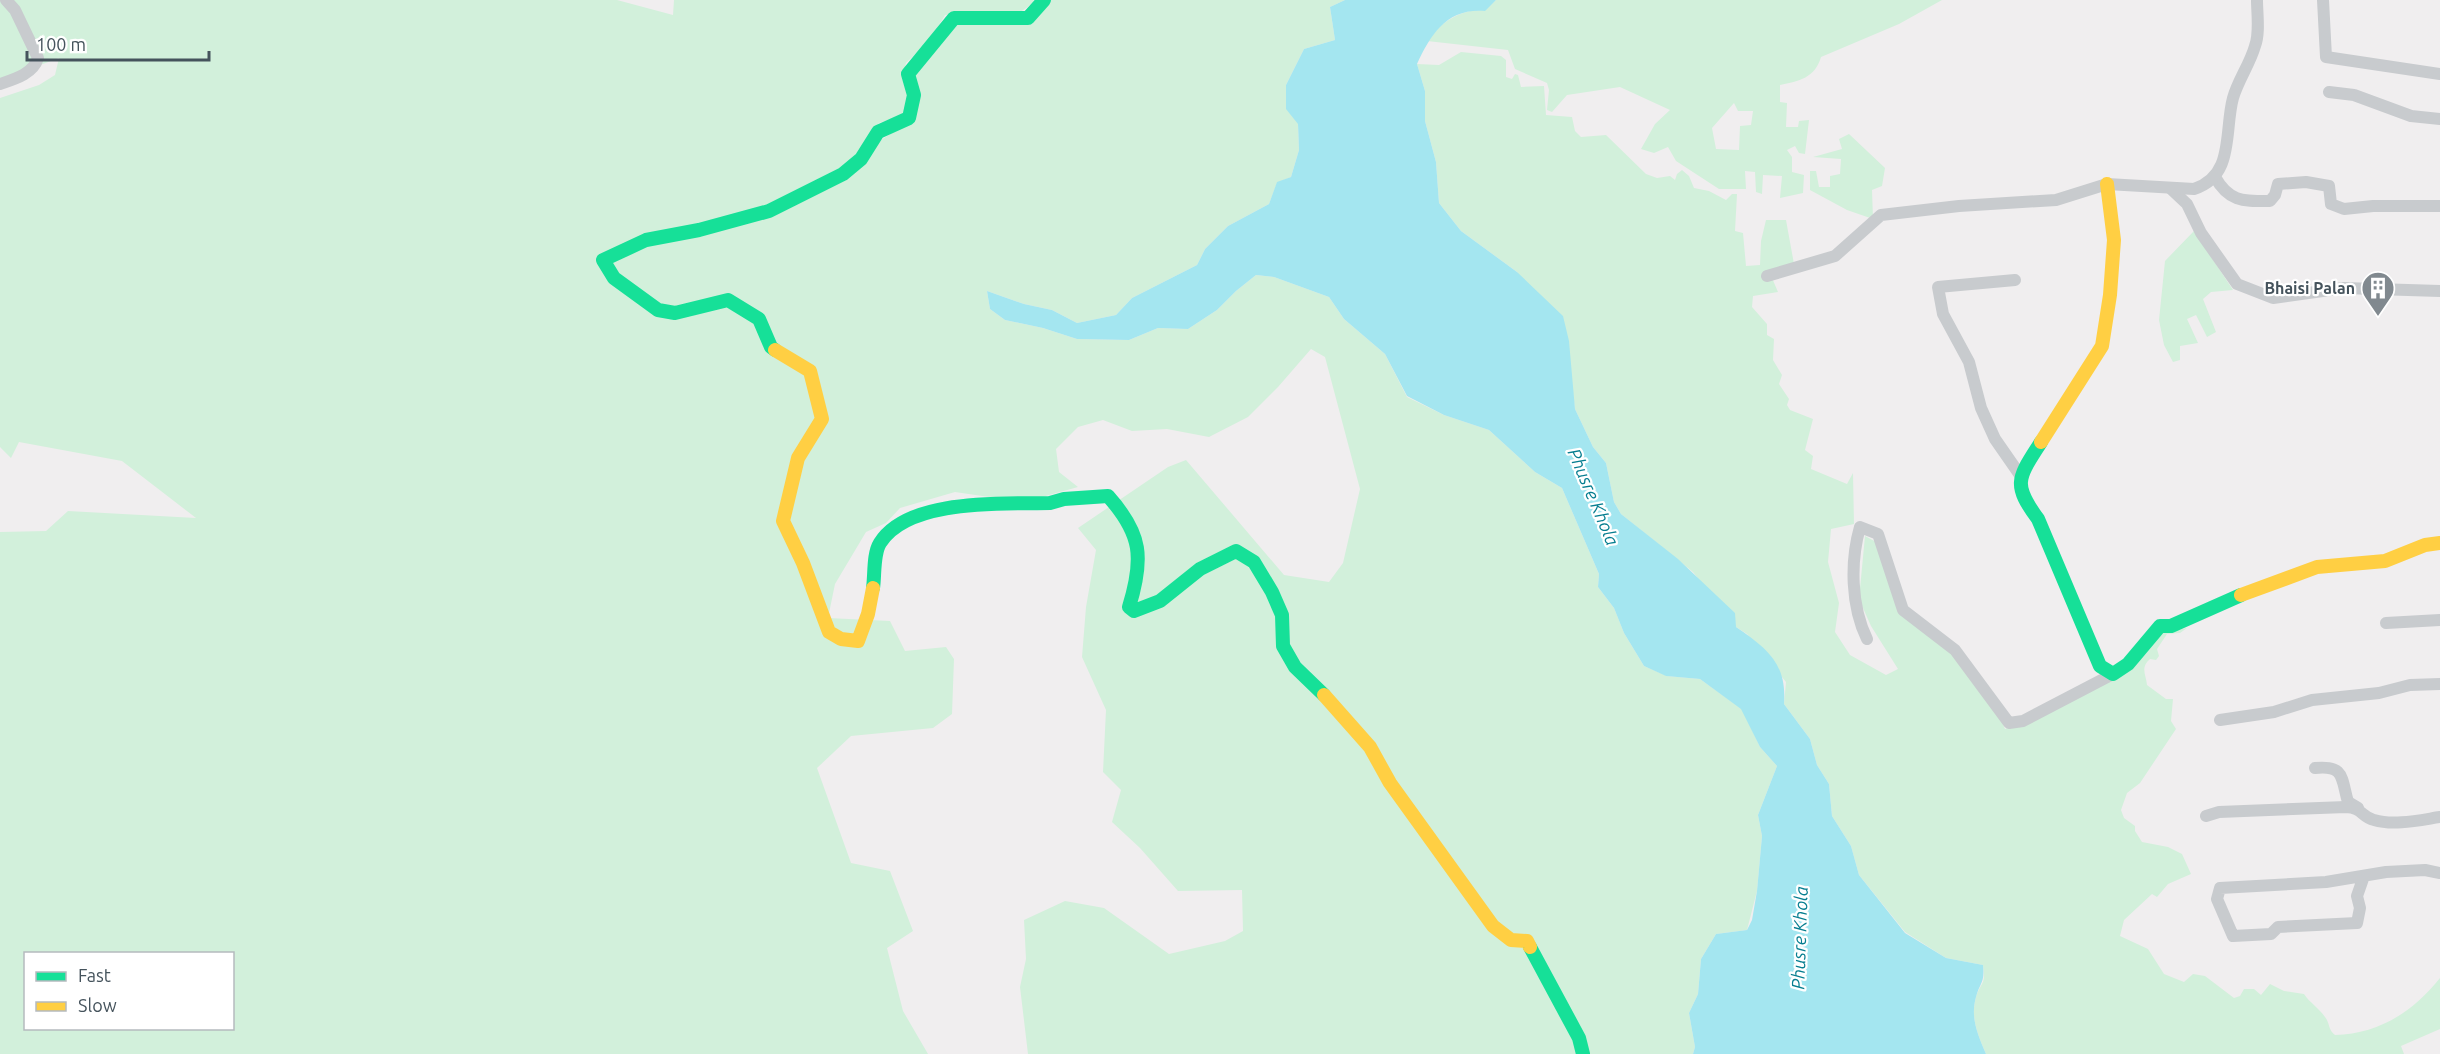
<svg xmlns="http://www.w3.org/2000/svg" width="2440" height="1054" viewBox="0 0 2440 1054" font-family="Ubuntu,sans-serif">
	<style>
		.green { fill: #d2f0db; fill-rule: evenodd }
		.water { fill: #a4e6f0 }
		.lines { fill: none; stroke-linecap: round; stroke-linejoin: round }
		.street { stroke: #c8cbce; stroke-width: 12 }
		.fast { stroke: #16e098; stroke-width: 14 }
		.slow { stroke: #ffcf43; stroke-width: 14 }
		.labels { text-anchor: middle; stroke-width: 4.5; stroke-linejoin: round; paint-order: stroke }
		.poi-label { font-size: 16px; font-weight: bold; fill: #45535c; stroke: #fff; text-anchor: end }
		.water-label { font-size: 18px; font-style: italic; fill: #067e90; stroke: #fff }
	</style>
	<rect width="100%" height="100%" fill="#f0eeef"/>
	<g class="green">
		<path d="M0,0h617l56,15 1,-15h360c-18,27 -61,10 -89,15l-14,24 -25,24 -4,15 6,18 -5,19 -24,8 -31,42 -81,44 -90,23 -31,4 3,8 115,-27 89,-43 28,-34 34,-22 -4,-41 46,-54 73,-2 15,-21h300l-15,7 5,33 -31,9 -18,36 1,24 11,14 1,27 -8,27 -14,6 -8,21 -41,22 -23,23 -8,16 -65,33 -16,17 -39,8 -25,-13 -28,-6 -37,-13 3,18 15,11 38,8 34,11 52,1 29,-12 30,1 29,-19 19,-19 20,-16 18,2 55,20 15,22 41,35 22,43 37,18 45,15 46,42 27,16 37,86 -1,13 16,21 10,25 20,33 23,10 33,3 42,30 18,38 17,19 -19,49 4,21 -5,55 -10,39 -31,4 -15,25 -3,35 -9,19 6,34 -2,7h-665l-8,-67 6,-28 -2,-39 41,-19 39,7 65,46 56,-13 18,-10 -1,-41 -64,1 -38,-43 -28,-26 9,-32 -18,-18 3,-62 -24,-53 4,-50 10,-57 -18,-22 90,-61 18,-7 98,115 45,7 14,-19 17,-74 -35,-132 -14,-8 -33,38 -30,30 -39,20 -42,-8 -35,2 -29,-11 -25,7 -22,22 3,23 19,15 -54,15 -69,-10 -55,16 -14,15 -20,9 -31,52 -7,34 62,3 15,30 41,-4 8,12 -2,55 -19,14 -82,8 -34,32 34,95 39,8 23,60 -26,17 16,63 25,43h-928v-522l46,-1 22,-20 128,7 -74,-57 -103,-19 -8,16 -11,-11v-349l39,-13 16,-10 4,-17 -59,22zM26,954h206v74h-206z"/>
		<path d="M1496,0h446l-43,24 -78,33c-6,21 -22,24 -41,28v17l7,1 -1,24h12l1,-6 10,-1 -4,34 -6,-1 -4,-7 -8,4 5,7v15l12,3 -1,18 -23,5 2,-22 -19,-1 -1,19 -6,-2 -1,-20 -10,-1 1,18h-27l-43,-28 -8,-14 -14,6 -13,-4 14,-25 15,-14 -50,-23 -53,8 -15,17 -5,-2 2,-20 -2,-7 -32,-14 -7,-19 -81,-9c14,-19 33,-32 58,-31zM1734,103l4,8h15l-2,14 -11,1 -1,24 -23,-1 -4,-21z"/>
		<path d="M1461,52l40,4 5,4v17l6,2 3,-5 3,1 3,12 23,-1 2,29 26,2 3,14 6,6 25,-2 40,39 11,4 13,-2 5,4 2,-6 5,-4 7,6 5,12 15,3 17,9 6,-6h5l-2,37 8,2 3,33 14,-1 1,-24 5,-21h20l8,44 -22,14 6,14 -25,4 -1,11 15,17v11l7,4 -1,21 9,15 -3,9 10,15 -2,6 3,5 23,9 -8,31 8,6 -2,13 36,15 6,-11 1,51 -23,5 -3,33 11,41 -4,29 15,23 36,20 12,-6 -27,-43 -12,-27 6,-63 13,7 23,69 57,45 39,53 8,19 62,-25 95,-71 25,-5 -7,5 -13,1 -10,15 2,7 -3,4 -6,-1c-10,9 -4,15 -3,26l19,14h7l-2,22 5,8 -36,54 -13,10 -6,17 3,8 11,8v5l7,11 26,5 14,7 9,20 -23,10 -11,13 -5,-3 -28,26 -4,16 28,13 16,25 20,8 9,-8 12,2 29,22 6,-2 4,-7h10l7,6 9,-11 14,7 20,3c6,9 15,14 21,23 5,6 3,13 10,18 43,-1 78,-23 105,-57v51l-39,17 3,8h-418c-8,-19 -16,-36 -10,-57 5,-16 10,-11 7,-32l-37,-7 -41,-26 -46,-57 -8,-29 -19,-30 -3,-32 -12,-19 -7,-26 -26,-35 2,-22 -39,-48 -11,-7 -43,-55 -72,-58 -7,-12 -8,-39 -13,-16 -18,-38 -3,-23 -55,-114 -56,-41 -22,-28 -3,-41 -11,-41v-30l-8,-27 22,1z"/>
		<polygon points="1849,134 1885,168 1882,186 1872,190 1873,219 1847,210 1810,190 1810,171 1816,171 1819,187 1830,187 1830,176 1840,174 1841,159 1813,157 1842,149 1839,139"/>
		<polygon points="2194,231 2233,290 2211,292 2203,299 2216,332 2207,337 2196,315 2187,319 2198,343 2180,346 2180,360 2173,362 2164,345 2159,320 2165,261"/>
	</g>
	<path class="water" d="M1345,0h151l-11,11c-38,-3 -54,23 -68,53l8,27v30l11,41 3,41 22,28 56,41 46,44 6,25 6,68 18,38 13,16 8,39 7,12 57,45 57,54 1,14c32,22 51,37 48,77l26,35 7,26 12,19 3,32 19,30 8,29 46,58 41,25 37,7c2,18 -3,17 -7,32 -6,21 2,38 10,57h-293l2,-7 -6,-34 9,-19 3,-35 15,-25 31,-4 5,-10 5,-29 5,-55 -4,-21 19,-49 -17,-19 -19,-38 -41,-30 -34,-3 -22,-10 -20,-33 -10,-25 -16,-21 1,-13 -37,-86 -27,-16 -46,-42 -45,-15 -37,-19 -22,-42 -41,-35 -15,-22 -55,-20 -18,-2 -20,16 -19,19 -29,19 -30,-1 -29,12 -52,-1 -34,-11 -38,-8 -15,-11 -3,-18 37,13 28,6 25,13 39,-8 16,-17 65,-33 8,-16 23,-23 41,-22 8,-22 14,-5 8,-27 -1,-26 -12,-15v-24l18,-36 31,-9 -5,-33z"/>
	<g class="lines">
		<g class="street">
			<polyline points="2323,0 2326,57 2440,74"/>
			<path d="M0,84c15,-5 33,-10 38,-26l-23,-48 -9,-10"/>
			<polyline points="2329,92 2354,95 2411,116 2440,119"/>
			<path d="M2215,177c14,25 28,24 55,24l5,-6 3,-11 28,-2 23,4 2,18 13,5 29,-3h67"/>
			<polyline points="2170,188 2187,204 2201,233 2237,284 2273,298 2344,288 2440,291"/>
			<path d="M1767,276l68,-20 46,-41 78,-9 97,-6 51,-16 87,5c41,-13 30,-58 39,-91 5,-18 17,-34 22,-52 5,-13 2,-32 2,-46"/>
			<polyline points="2015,280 1938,287 1943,314 1969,362 1981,408 1995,439 2020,475"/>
			<polyline points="2386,623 2440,620"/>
			<path d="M1867,639c-16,-33 -17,-77 -7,-112l18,7 25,76 52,40 54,73 14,-2 90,-47"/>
			<polyline points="2220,720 2274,712 2312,700 2379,693 2410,685 2440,684"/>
			<path d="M2315,768c30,-3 26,10 33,34l10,6"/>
			<path d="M2206,816l13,-4 127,-5c17,1 15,10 28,13 20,6 46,0 66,-3"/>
			<polyline points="2364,876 2357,896 2360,908 2357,923 2278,927 2271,934 2233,936 2217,899 2220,888 2326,882 2386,872 2425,870 2440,873"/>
		</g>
		<g class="fast">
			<polyline points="775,350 771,347 759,319 728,300 675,313 658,310 614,278 603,260 646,240 699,230 769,211 843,174 861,159 878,132 909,118 914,95 908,74 954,18 1028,18 1044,0"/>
			<path d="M2041,442c-22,35 -30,41 -3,77l62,147 13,8 15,-10 32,-38h11l70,-31"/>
			<path d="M873,588c2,-13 0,-34 7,-45 28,-45 124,-39 170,-40l14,-4 44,-3c34,38 36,62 21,111l5,4 26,-10 40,-32 36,-18 18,11 18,30 10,23 1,31 12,21 29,28"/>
			<polyline points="1530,947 1579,1038 1583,1054"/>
		</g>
		<g class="slow">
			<polyline points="775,350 810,371 822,419 798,458 783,521 803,563 829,632 841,639 858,641 868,614 873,588"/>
			<polyline points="2041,442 2102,346 2110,295 2114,240 2107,184"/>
			<polyline points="2241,595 2317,567 2385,561 2425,545 2440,543"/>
			<polyline points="1324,695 1370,747 1390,783 1493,926 1511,940 1527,941 1530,947"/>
		</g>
	</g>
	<defs>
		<symbol id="building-pin" viewBox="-11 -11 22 30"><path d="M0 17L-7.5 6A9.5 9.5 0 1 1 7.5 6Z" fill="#81898f" stroke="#fff"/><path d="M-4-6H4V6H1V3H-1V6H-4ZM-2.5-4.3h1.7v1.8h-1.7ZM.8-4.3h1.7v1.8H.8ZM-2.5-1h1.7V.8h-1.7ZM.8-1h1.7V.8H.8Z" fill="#fff"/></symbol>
	</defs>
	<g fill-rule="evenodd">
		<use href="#building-pin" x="2359" y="269" width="38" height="52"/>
	</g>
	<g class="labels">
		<g class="poi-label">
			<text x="2355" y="294">Bhaisi Palan</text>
		</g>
		<g class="water-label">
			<text transform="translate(1593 497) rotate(67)" y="6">Phusre Khola</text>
			<text transform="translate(1800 938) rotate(-88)" y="6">Phusre Khola</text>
		</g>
	</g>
	<rect x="24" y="952" width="210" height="78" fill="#ffffff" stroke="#b5babe" stroke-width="1.5"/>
	<rect x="36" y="972" width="30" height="9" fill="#16e098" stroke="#b5babe" stroke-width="1.5"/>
	<text x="78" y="982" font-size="18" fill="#45535c">Fast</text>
	<rect x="36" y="1002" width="30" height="9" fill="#ffcf43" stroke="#b5babe" stroke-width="1.5"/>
	<text x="78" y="1012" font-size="18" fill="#45535c">Slow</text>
	<path d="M27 51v9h182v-9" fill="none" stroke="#45535c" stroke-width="3"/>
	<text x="36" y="51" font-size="18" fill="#45535c" stroke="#ffffff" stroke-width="4.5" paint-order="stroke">100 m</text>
</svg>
